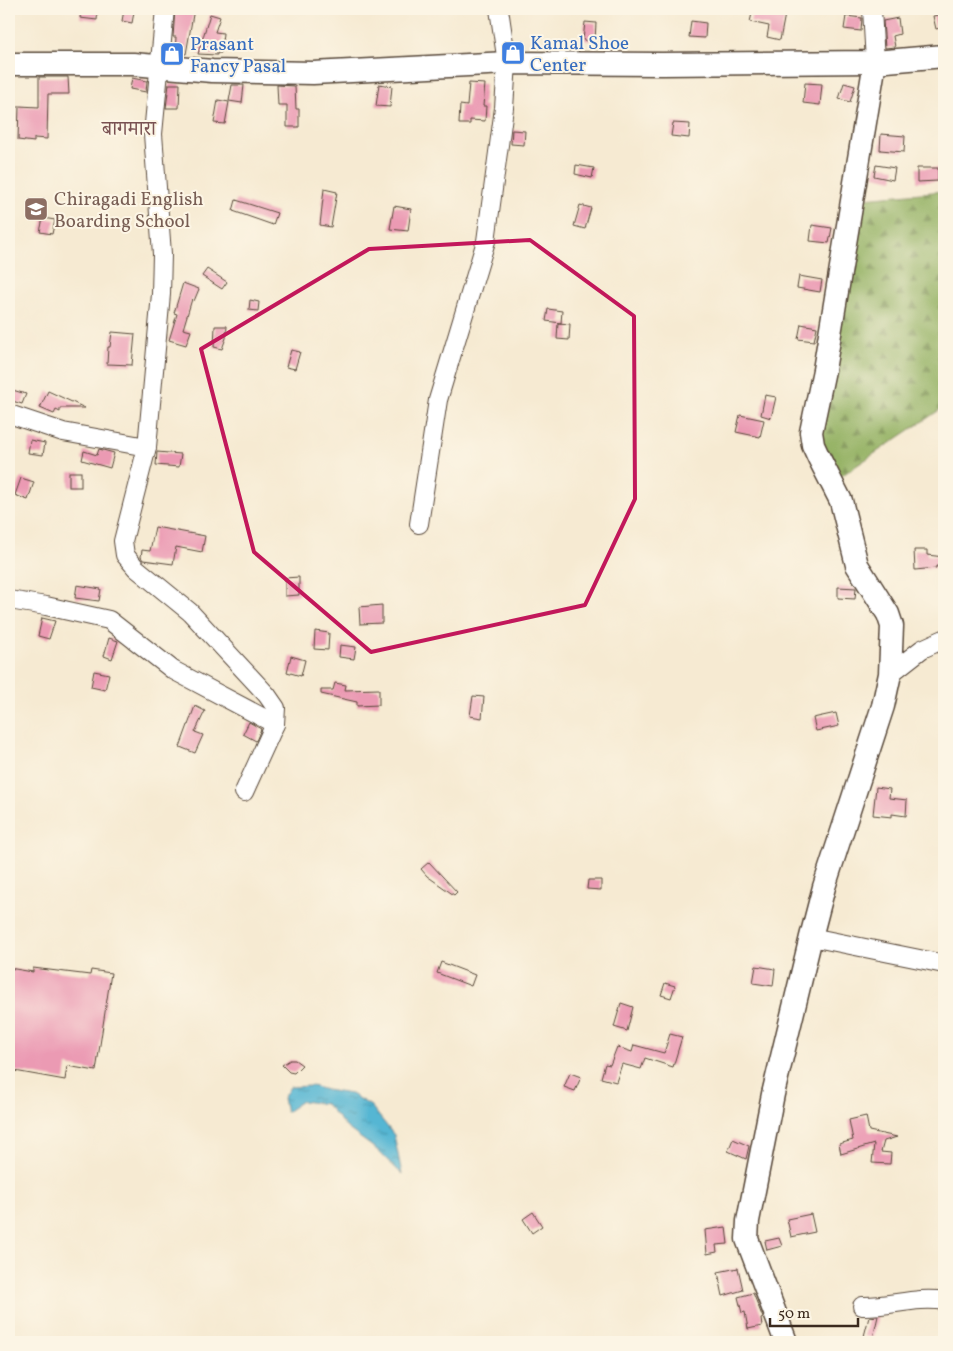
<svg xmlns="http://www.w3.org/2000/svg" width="953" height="1351" viewBox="0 0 953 1351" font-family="Vollkorn,'Noto Serif Devanagari',serif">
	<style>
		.forest { fill: url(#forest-firs); stroke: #686e42 }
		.water { fill: url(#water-ripples); stroke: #487078 }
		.building { fill: #eb9ab3 }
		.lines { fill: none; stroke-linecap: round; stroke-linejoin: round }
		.minor-casing { stroke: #574739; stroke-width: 20 }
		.major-casing { stroke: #574739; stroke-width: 25 }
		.minor { stroke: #fff; stroke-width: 18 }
		.major { stroke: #fff; stroke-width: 22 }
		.marked { fill: none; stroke: #c2185b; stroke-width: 4; stroke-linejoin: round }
		.labels { text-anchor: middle; stroke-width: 4; stroke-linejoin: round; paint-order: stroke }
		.shop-label { font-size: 19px; fill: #366cbe; stroke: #fcf5e5; text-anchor: start }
		.education-label { font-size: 19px; fill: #785e54; stroke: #fcf5e5; text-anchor: start }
		.neighbourhood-label { font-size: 20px; fill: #795152; stroke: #fcf5e5 }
	</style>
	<defs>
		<pattern id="forest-firs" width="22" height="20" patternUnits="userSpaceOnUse" patternTransform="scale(1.25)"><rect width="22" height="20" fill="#96b366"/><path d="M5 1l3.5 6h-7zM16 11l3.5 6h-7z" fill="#7c9253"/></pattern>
		<pattern id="water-ripples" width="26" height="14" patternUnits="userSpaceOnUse" patternTransform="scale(1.25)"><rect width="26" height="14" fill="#54b6d3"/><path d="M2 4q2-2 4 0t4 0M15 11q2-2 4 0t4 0" fill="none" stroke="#4794ab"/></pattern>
	</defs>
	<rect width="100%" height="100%" fill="#fcf5e5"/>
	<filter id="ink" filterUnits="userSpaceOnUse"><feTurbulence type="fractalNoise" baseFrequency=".02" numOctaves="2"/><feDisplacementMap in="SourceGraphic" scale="10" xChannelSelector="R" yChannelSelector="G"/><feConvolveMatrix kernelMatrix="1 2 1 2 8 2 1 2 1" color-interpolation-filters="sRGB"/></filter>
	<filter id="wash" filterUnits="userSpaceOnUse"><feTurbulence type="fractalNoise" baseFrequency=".0096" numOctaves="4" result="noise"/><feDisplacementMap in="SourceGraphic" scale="20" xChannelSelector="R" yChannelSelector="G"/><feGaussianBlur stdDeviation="1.12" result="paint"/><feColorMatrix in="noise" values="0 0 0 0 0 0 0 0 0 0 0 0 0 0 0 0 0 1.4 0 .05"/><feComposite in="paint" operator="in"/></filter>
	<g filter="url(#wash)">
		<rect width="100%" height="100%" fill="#f6ead2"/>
		<polygon class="forest" points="944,191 944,407 832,482 814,414 852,199"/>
		<polygon class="water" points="312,1086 326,1090 351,1094 371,1106 394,1135 402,1174 377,1150 347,1128 326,1104 302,1101 286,1112 283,1098 290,1087"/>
		<g id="blocks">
			<g class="building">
				<polygon points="81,9 98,9 97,20 80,18"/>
				<polygon points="175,9 194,9 186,54 175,54 176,37 173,37"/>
				<polygon points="753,9 786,9 780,40 767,37 769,26 750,22"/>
				<polygon points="124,10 134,12 132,23 122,21"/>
				<polygon points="210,14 220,17 215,32 223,33 221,53 217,53 217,55 198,54"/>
				<polygon points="944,14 944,27 936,29 933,16"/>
				<polygon points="846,16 862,18 861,31 844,29"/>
				<polygon points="898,18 900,34 893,36 895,47 885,48 883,21"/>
				<polygon points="691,21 706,23 705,38 689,37"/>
				<polygon points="585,22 596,23 595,41 583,40"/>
				<polygon points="39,77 68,77 69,94 48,94 47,139 34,138 34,142 18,140 19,106 39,107"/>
				<polygon points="132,78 147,81 146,92 130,89"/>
				<polygon points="469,83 485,84 483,106 486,106 485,121 470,120 470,124 459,124 460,105 467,106"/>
				<polygon points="805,83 822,84 820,105 803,103"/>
				<polygon points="844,83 855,86 850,102 839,99"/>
				<polygon points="169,84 180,84 179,108 166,108"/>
				<polygon points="379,84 392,86 390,107 376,106"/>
				<polygon points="232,85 244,85 242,103 229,101"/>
				<polygon points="277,85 295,86 296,109 299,109 299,127 287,127 287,105 278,105"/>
				<polygon points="218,100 229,102 225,124 214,123"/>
				<polygon points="673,123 690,124 689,138 671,136"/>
				<polygon points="512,130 525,131 524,145 511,144"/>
				<polygon points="881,134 905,136 904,152 880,150"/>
				<polygon points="576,165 594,168 592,178 575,174"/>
				<polygon points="876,165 895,168 893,180 874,176"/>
				<polygon points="917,168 938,168 938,181 917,182"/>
				<polygon points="324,189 337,192 331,227 320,225"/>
				<polygon points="236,200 277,213 273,225 233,211"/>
				<polygon points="580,205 591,208 585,229 574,226"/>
				<polygon points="394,206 411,209 408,231 390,229"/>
				<polygon points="43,218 55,220 52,234 40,232"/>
				<polygon points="812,225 832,228 829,243 810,241"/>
				<polygon points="207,269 227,282 222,289 202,276"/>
				<polygon points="799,276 822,280 820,292 797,288"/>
				<polygon points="183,283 199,289 194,301 192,299 183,329 191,331 186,345 169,340 177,314 174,313"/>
				<polygon points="250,300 259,302 258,311 249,310"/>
				<polygon points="548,309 562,311 561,323 546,321"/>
				<polygon points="558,323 570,324 569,340 557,339"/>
				<polygon points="801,324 817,327 814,341 798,339"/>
				<polygon points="215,326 227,326 226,338 222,349 214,347"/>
				<polygon points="112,332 135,334 132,365 107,364 108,347 110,347"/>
				<polygon points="291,350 300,352 295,369 286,367"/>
				<polygon points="9,389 26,394 22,404 9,400"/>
				<polygon points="48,391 85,408 60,408 60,412 56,410 54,414 40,408"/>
				<polygon points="765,395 776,397 771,418 761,415"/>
				<polygon points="740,415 764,420 760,437 736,432"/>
				<polygon points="30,440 45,443 43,455 28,453"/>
				<polygon points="99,449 114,453 110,468 82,460 84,451 97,455"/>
				<polygon points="157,452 181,454 179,467 156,465"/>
				<rect x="69" y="472" width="12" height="15"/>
				<polygon points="21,478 34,482 28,500 15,495"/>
				<polygon points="155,527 205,536 202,552 176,547 173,564 143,560 141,557 142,550 150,551"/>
				<polygon points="914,550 927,550 927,555 944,557 944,567 936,566 936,568 915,570"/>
				<polygon points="299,577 299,595 285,596 285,578"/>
				<polygon points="77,585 101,589 99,601 75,598"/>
				<polygon points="838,587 856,588 855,599 838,598"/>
				<polygon points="382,605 382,623 360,624 359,607"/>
				<polygon points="42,618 55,621 49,639 38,636"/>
				<polygon points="315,631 329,633 328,650 314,649"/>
				<polygon points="109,638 118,641 112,659 104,656"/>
				<polygon points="340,645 356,647 354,659 339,657"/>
				<polygon points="291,656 305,660 301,676 287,672"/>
				<polygon points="94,671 109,674 105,690 91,687"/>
				<polygon points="335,683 346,685 345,690 379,689 379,705 357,706 357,702 321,694 321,690 333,690"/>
				<polygon points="473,696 484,697 482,718 470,716"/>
				<polygon points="195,706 205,711 195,732 203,735 195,753 180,747"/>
				<polygon points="836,713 839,726 816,731 813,718"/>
				<polygon points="249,722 261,729 256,741 243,734"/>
				<polygon points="876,787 890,789 889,798 907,800 906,816 892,814 892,817 873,815"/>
				<polygon points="429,862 457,892 454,895 427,876 421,869"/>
				<polygon points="588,880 601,880 601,890 587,889"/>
				<polygon points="441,962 475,975 471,986 437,973"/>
				<polygon points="756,966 775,969 773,986 753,983"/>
				<polygon points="9,968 33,972 33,968 90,975 91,970 111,973 96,1071 67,1066 65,1080 9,1070"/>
				<polygon points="665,983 675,986 671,998 661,995"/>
				<polygon points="621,1003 633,1007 627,1031 614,1027"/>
				<polygon points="670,1034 682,1037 673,1067 645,1058 641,1069 622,1064 616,1082 601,1078 605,1064 610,1065 617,1047 632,1052 634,1045 664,1053"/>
				<polygon points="290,1060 295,1060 302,1065 294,1073 289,1072 282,1065"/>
				<polygon points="570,1073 581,1077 575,1091 564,1087"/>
				<polygon points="866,1116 869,1131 897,1137 884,1141 881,1152 891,1153 890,1164 872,1163 874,1144 841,1154 839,1144 853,1140 849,1120"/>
				<polygon points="733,1139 749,1146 746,1159 728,1151"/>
				<polygon points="533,1212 542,1226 532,1233 523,1219"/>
				<polygon points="811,1214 815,1232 791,1237 787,1219"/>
				<polygon points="726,1227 728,1244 716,1245 717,1252 707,1254 705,1230"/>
				<polygon points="779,1238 782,1246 767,1250 765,1241"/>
				<polygon points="738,1268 743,1290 723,1296 718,1272"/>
				<polygon points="753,1293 763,1318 761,1319 762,1326 748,1329 745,1312 742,1313 738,1297"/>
				<polygon points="878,1316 873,1338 864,1336 869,1317"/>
			</g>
		</g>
	</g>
	<g filter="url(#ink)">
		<use href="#blocks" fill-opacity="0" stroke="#574739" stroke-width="1"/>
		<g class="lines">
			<defs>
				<g id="minor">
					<polyline points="165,9 153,134 162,254 161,294 147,447 123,541 125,555 136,568 190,612 267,695 276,708 275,724 244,792"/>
					<polyline points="872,9 875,62"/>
					<polyline points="9,414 63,432 147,447"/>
					<polyline points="419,524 438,400 486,241 504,108 507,63 499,9"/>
					<polyline points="9,600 46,606 109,620 173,670 275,724"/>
					<polyline points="890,674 922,649 944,639"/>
					<polyline points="811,937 944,964"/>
					<path d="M862,1306c27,1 55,-10 82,-5"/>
				</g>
				<g id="major">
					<polyline points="9,64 133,64 212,71 313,73 507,63 662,64 875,62 944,56"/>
					<polyline points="786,1342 747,1239 748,1221 773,1094 811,937 824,887 883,706 890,674 892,626 888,614 857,565 841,501 819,458 813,445 811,432 824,370 875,62"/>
				</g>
			</defs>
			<use href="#minor" class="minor-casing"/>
			<use href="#major" class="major-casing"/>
			<use href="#minor" class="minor"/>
			<use href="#major" class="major"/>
		</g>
	</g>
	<path class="marked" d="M530,240l104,76 1,183 -50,106 -214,47 -117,-100 -53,-203 168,-100z"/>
	<defs>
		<symbol id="shop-square" viewBox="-11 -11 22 22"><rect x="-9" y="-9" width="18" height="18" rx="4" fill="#3f7fe0" stroke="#fcf5e5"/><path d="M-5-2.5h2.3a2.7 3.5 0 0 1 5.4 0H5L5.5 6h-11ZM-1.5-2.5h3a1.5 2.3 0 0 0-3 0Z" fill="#fff"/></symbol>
		<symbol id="school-square" viewBox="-11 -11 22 22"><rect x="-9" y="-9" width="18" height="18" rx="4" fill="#8d6e63" stroke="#fcf5e5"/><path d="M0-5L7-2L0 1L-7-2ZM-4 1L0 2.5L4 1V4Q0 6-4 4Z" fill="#fff"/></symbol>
	</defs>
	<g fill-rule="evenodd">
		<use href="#shop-square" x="499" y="39" width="28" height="28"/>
		<use href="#shop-square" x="158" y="40" width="28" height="28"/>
		<use href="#school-square" x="22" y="195" width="28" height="28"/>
	</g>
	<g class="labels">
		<g class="shop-label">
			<text x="530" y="49">Kamal Shoe<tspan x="530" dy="22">Center</tspan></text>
			<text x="190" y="50">Prasant<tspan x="190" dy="22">Fancy Pasal</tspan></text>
		</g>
		<g class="education-label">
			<text x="54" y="205">Chiragadi English<tspan x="54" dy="22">Boarding School</tspan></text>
		</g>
		<g class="neighbourhood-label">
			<text x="129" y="135">बागमारा</text>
		</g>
	</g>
	<rect width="953" height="1351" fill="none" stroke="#fcf5e5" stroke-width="30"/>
	<path d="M770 1318v8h88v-8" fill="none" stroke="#3b2a1e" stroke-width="2.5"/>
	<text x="778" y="1318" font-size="15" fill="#3b2a1e" stroke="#fcf5e5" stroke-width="4" paint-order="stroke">50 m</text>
</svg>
